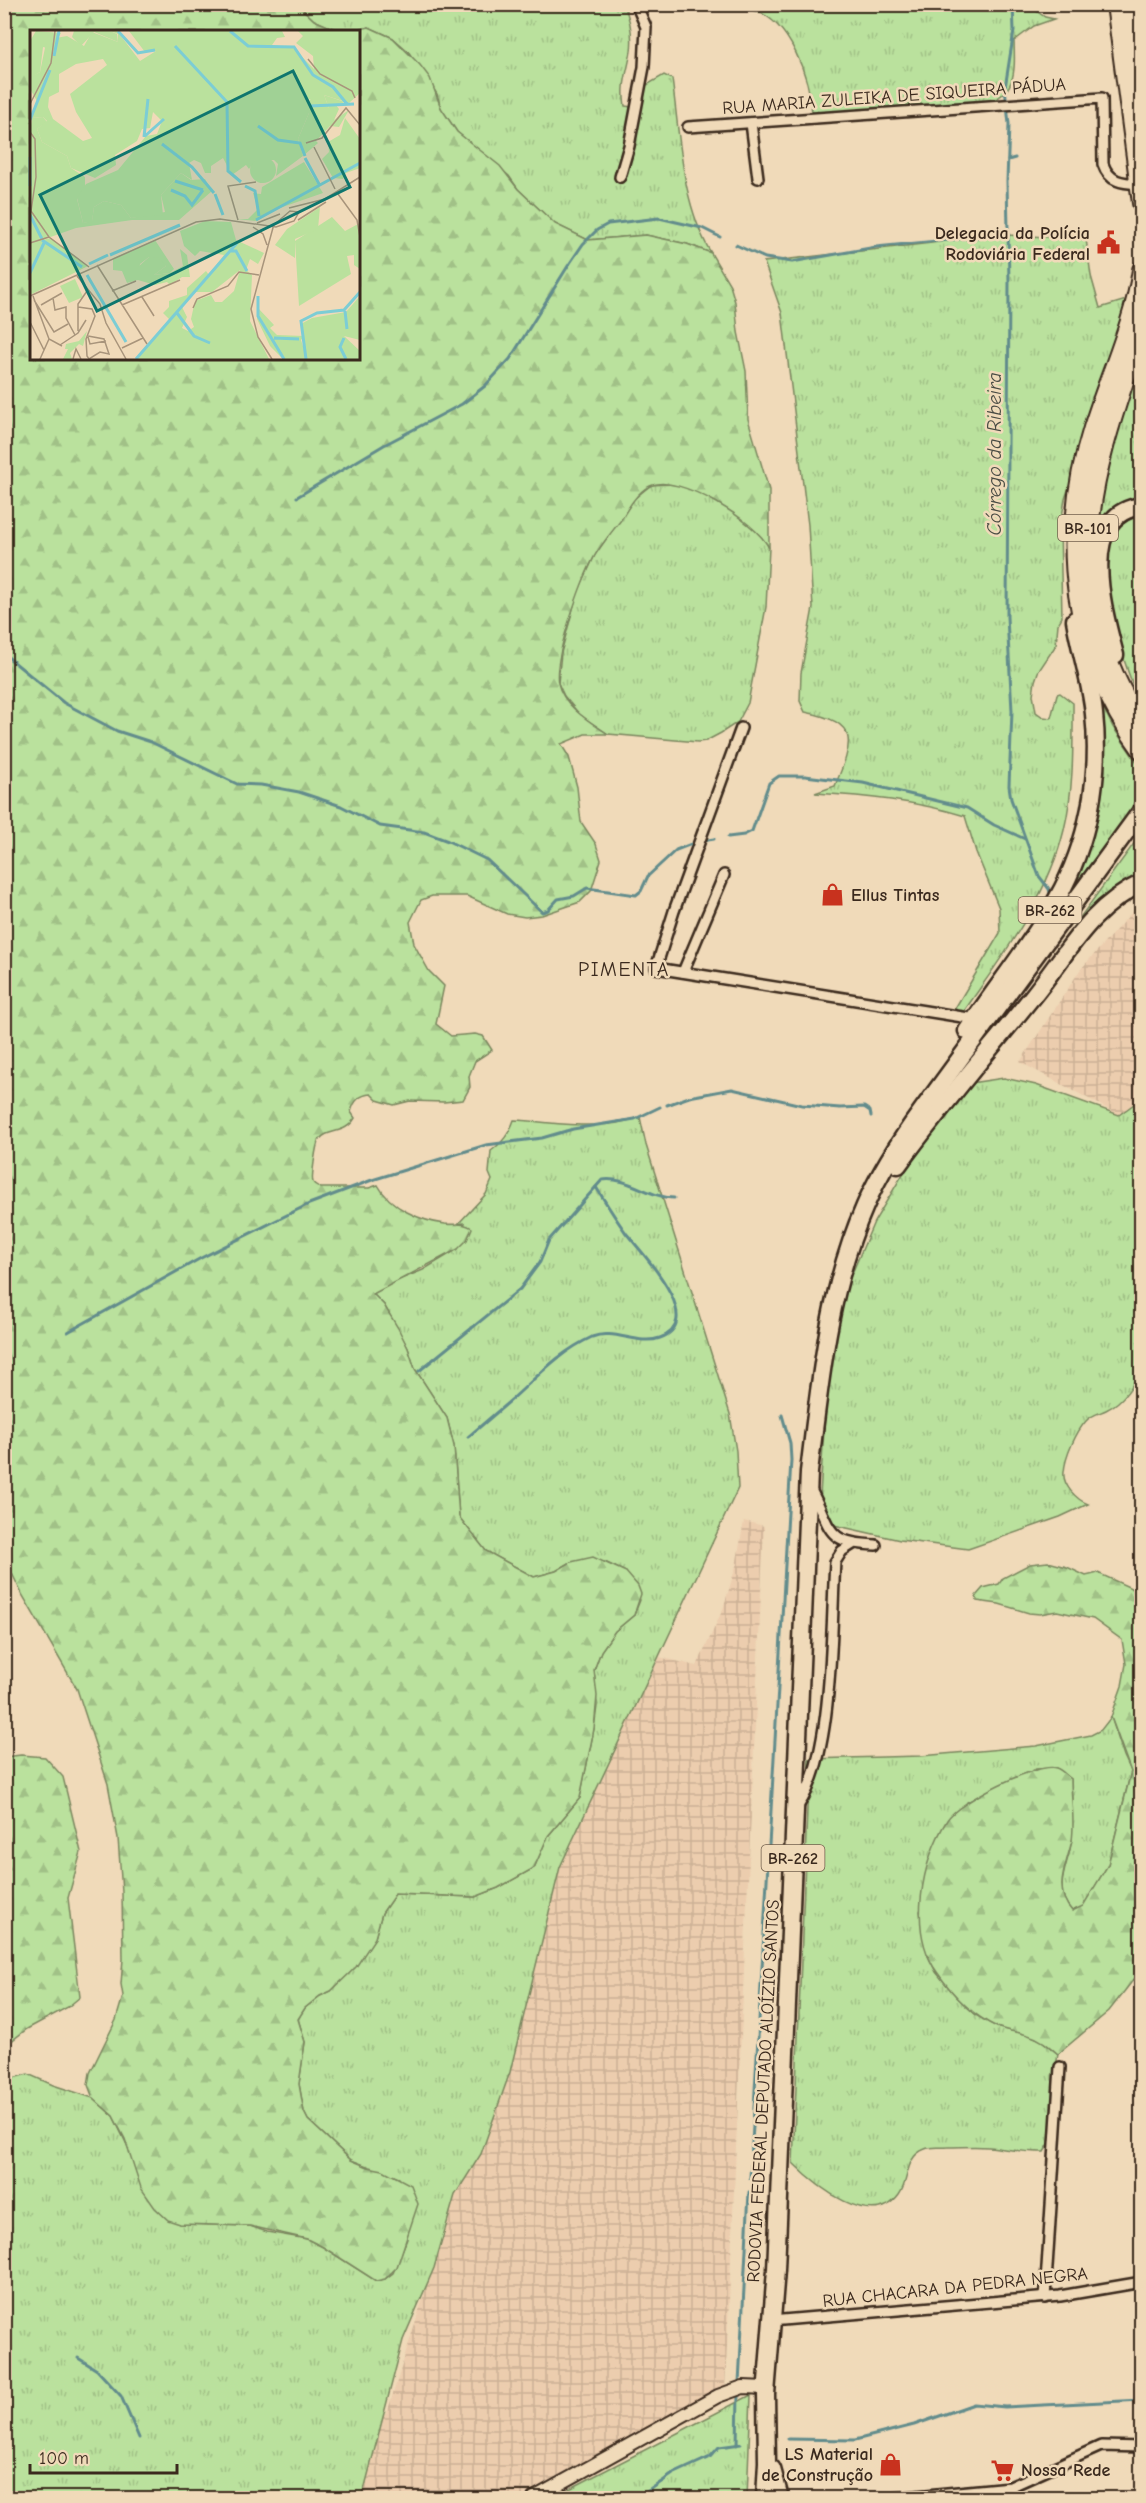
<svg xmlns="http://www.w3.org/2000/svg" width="1146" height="2503" viewBox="0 0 1146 2503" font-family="'Comic Neue',sans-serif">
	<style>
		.industrial { fill: url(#industrial-grid) }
		.grass { fill: url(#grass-tufts); stroke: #7a865e; stroke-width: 1.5 }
		.forest { fill: url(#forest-firs); stroke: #7a865e; stroke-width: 1.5; fill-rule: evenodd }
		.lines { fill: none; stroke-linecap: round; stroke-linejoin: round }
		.stream { stroke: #628c8c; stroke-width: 3 }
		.minor-casing { stroke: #3b2a1e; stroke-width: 14 }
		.tertiary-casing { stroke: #3b2a1e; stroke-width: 16 }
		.trunk-casing { stroke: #3b2a1e; stroke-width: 21 }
		.motorway-casing { stroke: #3b2a1e; stroke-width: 22 }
		.minor { stroke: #f0dab9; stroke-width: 9 }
		.tertiary { stroke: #f0dab9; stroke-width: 12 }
		.trunk { stroke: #f0dab9; stroke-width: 16 }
		.motorway { stroke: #f0dab9; stroke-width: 18 }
		.labels { text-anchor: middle; stroke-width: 5; stroke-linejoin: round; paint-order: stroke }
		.shield { fill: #f0dab9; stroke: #715f4c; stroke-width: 1.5 }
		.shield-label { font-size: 16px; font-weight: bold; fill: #3b2a1e }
		.street-label { font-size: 18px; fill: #3b2a1e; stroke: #f0dab9 }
		.poi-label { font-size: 18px; font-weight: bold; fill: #3b2a1e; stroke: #f0dab9; text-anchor: end }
		.water-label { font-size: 20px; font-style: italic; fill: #484b43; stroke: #f0dab9 }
		.neighbourhood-label { font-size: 20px; letter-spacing: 1.5px; fill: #3b2a1e; stroke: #f0dab9 }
		.inset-river { fill: none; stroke: #7ccdd5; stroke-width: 3 }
		.inset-road { fill: none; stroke: #a8947b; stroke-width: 1.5 }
		.view { fill: #0f766e; fill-opacity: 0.15; stroke: #0f766e; stroke-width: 3 }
		.inset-edge { fill: none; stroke: #3b2a1e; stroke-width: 3 }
	</style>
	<defs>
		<pattern id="industrial-grid" width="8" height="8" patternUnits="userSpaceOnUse" patternTransform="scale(1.5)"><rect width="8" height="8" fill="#eccdae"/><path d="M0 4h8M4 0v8" fill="none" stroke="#cbb095"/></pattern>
		<pattern id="grass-tufts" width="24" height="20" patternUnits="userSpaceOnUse" patternTransform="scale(1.5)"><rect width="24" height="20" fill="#bae19d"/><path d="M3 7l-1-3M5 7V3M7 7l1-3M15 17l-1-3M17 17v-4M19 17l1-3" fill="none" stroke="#a1c187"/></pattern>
		<pattern id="forest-firs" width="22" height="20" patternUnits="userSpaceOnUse" patternTransform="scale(1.5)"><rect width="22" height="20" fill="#bae19d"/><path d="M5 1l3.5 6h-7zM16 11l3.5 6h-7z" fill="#a1c187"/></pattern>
	</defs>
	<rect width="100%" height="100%" fill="#f0dab9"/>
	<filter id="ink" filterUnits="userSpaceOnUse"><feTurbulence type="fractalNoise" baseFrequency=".0167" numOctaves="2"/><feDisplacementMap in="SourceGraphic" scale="12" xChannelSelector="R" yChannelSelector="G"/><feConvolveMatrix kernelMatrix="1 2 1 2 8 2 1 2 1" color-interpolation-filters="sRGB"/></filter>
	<g filter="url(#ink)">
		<g class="industrial">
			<polygon points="1141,907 1141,1099 1119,1115 1020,1062 1080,970 1133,911"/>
			<polygon points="744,1521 764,1526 725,2390 586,2460 520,2498 152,2498 348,2459 388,2410 455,2195 481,2154 510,2072 560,1867 659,1657 697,1666 723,1609 736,1566"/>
		</g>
		<g class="grass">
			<path d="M1026,4l19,13 9,2 -20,7 -20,15c1,30 3,54 -31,63l-171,9c-2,-34 -22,-94 -60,-103 -16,-3 -31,2 -46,-5z"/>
			<path d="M298,5h326c6,14 9,30 7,46 -3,20 -10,33 -6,55l7,1 13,-21 19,-11 8,4c8,58 9,123 39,174l-24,-9 -41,-9 -58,5 -33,-16 -37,-35 -9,-13 -52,-44 -16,-24 -4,-14 -29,-43 -15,-13 -24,-11 -17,4h-13l-25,-11z"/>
			<path d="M988,234l98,5 5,37 9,32 26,-8 -1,20 -60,179 -5,29 2,89 -4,7 -2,21 -18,27 -3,9 -2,14 3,17 7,5 8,1 6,-24 3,-1 13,10c0,42 1,86 -9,127 -17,71 -66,131 -106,190l-17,-7 13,-3 46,-77 -1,-25 -23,-56 -11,-36c-48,-15 -99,-20 -150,-23l20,-7c18,-44 26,-63 -30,-74l-5,-11 1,-28 12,-65 -5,-83 -26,-212 -18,-51 168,-19z"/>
			<path d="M1141,356v142c-21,2 -33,15 -43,33l-2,-1 16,-86z"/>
			<path d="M651,485c9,0 20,-2 28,0 26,7 79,38 90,63l-3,59 -18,96 -10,19 -17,11 -15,8 -8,1 -90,-8 -28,-19 -16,-19 -6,-13 3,-30 16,-59 18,-39 40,-57z"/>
			<path d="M1141,516v189c-17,-39 -67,-177 0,-189z"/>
			<polygon points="1095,691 1113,727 1141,768 1141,800 1040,934 1077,865"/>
			<polygon points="1141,834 1141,878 1013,1009"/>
			<path d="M1004,1078l32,7 83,30 22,-16v268c-6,17 -18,35 -35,43 -6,3 -15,5 -20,11 -10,11 -21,36 -22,51 -2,13 13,28 24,32l-28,13 -92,32 -68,-9 -66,-15 -14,-29 6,-101 11,-70 10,-40 27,-63 44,-73 46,-65z"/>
			<path d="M640,1117l6,28 84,269 6,37 2,37 -178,379 -50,205 -29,82 -26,41 -21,73 -31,72 -41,158h-357v-418l23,-6 25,11 40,13 20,18 16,33 51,75 70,2 17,6 40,7 16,8 53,34 9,-2 8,-6 14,-34 -8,-61 -48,-18 -43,-40 -4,-8 -5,-28 6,-42 -7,-23 7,-11 15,-12 11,-5 44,-53 7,-25 13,-19 80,3 23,-9 36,-20 14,-32 32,-38 14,-69 3,-23 -3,-36 7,-19 14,-20 19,-16 6,-15 -14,-28 -21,-10h-34l-15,9 -22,6 -48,-26 -27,-34 -5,-71 -7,-28 -32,-49 -7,-21 -24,-43 -11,-11 13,-9 37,-15 35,-21 7,-26 -7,1 28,-30 6,-14 -3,-7 2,-22c12,-9 18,-17 23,-31 42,2 85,12 126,-3z"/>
			<path d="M1111,1717l13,39 7,15 -23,94 -25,42 -11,4c-22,-24 -1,-48 0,-75 1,-19 0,-38 -1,-57l-15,-11 -20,1 -69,33 -47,109 8,45 8,16 20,24 21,20 22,12 31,7 12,6 16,13 -5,30 1,52 -10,16c-19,1 -36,-3 -55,-5 -14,-1 -28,0 -41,0 -7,1 -17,-1 -23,2 -21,8 -15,31 -26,46 -27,37 -84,-10 -106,-32l16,-404 112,-3 115,-10 55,-11 10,-5z"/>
			<polygon points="751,2395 747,2498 552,2498"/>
		</g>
		<g class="forest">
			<path d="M5,4l293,1 16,15 25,11h13l17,-4 24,11 27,27 10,13 11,30 16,24 43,34 18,23 37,35 33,16 58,-5 41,9 24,9 19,32 5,17 3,30 8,39 2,48 21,71v58c-12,-26 -91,-76 -119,-62 -13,6 -22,22 -29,34 -9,12 -20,24 -27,37 -12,23 -41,101 -36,126 5,23 32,39 50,51h-23l-24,10 8,13 8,30 4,35 15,22 5,16 -10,31 -11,11 -38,13 -17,2 -18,-3 -40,-18h-35l-11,4 -11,22 4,22 15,27 15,15 -8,38 15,12 24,-2 8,2 9,14 -17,11 -6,15 1,11 -7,13 -19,2 -34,-1 -16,4 -17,-5 -6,-6c-12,1 -17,7 -20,18l4,6c-10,17 -27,10 -36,22 -3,4 -8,39 -6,42 1,3 5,4 8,6h48l9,-3c12,23 43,36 67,39 11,1 18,-2 27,4l-5,12 -9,9 -85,45 11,11 14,23 10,20 7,21 32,49 7,28 5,71 27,34 48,26 22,-6 15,-9 22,-5 33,15 12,14 3,8 -7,21 -19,16 -14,20 -7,19 3,26 -3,33 -14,69 -32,38 -14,32 -36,20 -23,9 -80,-3 -13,19 -7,25 -19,29 -25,24 -11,5 -15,12 -7,11 7,23 -6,42 5,28 4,8 43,40 17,7 15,3 28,15 7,19 -21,63 -12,12 -9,2 -53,-34 -16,-8 -57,-13 -70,-2 -12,-4 -13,-12 -14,-20 -16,-49 -12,-23 -20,-18 -5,-13 2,-12 26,-53 7,-24 -2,-12 2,-25 -1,-67 -4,-54 -10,-54 -31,-95 -54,-93 -19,-39zM32,32h326v326h-326z"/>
			<path d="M1048,1562l19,5 19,9 12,-3 44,20 -1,377 -32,41 -51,43c-9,-8 -18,-16 -30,-19 -10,-3 -21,-4 -31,-8 -24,-11 -45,-33 -60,-55 -30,-42 -15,-111 10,-152 11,-18 90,-58 109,-52 5,1 11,8 15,11 0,20 4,42 1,61 -5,25 -20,49 0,71l11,-5 25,-41 23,-93 -20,-55 11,-31 4,-22 -4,-24 -29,-21 -36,-8 -17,3 -11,-1 -30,-9 -22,-3 -1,-5 7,-8 16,-4 4,-6 27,-14z"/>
			<polygon points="21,1755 45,1757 63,1777 81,1852 68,1898 80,1997 68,2007 27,2029 5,2046 5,1757"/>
		</g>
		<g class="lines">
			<g class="stream">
				<polyline points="1013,4 1014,31 1005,88 1009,124 1007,181 1009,282 1007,617 1012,711 1009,786 1011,799 1039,876 1049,889 1051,897"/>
				<polyline points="1008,160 1015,158"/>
				<polyline points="736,245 765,258 792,262 876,247 1008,234"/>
				<polyline points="297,497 384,445 462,404 485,386 510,359 568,266 583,244 597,230 608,224 659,218 702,228 720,237"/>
				<polyline points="4,654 64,703 117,731 151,742 237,784 261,785 299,792 341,806 380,826 424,832 448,841 487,860 542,912 548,910 558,899 574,896 587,888 636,895 641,891 648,876 676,850 694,843"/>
				<polyline points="728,837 744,835 752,831 769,783 779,776 805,776 863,783 967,808 994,825 1025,839"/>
				<polyline points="708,840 714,839"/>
				<polyline points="667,1105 689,1097 732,1089 802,1105 840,1108 864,1107 870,1111 871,1116"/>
				<polyline points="68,1332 201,1258 309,1204 372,1180 486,1145 542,1138 573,1129 635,1119 660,1107"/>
				<path d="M419,1371l101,-82 20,-27 9,-22 53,-60c25,-4 48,18 72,18"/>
				<path d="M468,1437c14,-12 28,-24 42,-36 27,-24 49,-49 82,-64 22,-9 46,9 68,1 48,-17 -19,-86 -34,-105 -11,-15 -20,-30 -30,-46"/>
				<polyline points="750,2178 791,1460 790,1443 782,1415"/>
				<polyline points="78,2358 97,2370 121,2396 139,2438"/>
				<polyline points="739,2383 749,2192"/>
				<polyline points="788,2439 855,2440 914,2425 974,2404 1005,2407 1142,2400"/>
				<polyline points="737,2445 738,2394"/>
				<polyline points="638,2498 673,2474 710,2457 719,2447 741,2444"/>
			</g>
			<defs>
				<g id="minor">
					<polyline points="751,123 758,178"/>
					<path d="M688,127l414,-29 1,66c6,18 19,19 36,20"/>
					<polyline points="620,177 629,146 644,67 646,27 636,4"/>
					<polyline points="741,728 674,911 656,968 975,1019"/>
					<polyline points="683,972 724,875"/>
					<path d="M811,1490c22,40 13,53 65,55"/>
					<path d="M798,1806c36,-48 33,-183 37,-244l7,-11 11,-7"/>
					<polyline points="1045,2298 1060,2067"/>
					<polyline points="771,2321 1060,2296 1142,2282"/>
					<polyline points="895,2498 1010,2487 1101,2446 1142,2447"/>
				</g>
				<polyline id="tertiary" points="534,2498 718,2396 743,2387 766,2388"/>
				<g id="trunk">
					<path d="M1115,655c-11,-42 -40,-141 27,-149"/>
					<path d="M967,1031c29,-44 64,-86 90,-132 31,-55 44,-122 37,-185 -3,-32 -14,-63 -19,-94"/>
					<path d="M898,1165c42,-58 89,-112 134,-168 36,-44 56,-88 110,-114"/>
					<polyline points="772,2469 780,2498"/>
					<path d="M765,2498l2,-36 -1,-68 10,-124 33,-798c11,-90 19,-182 56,-266 15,-35 36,-67 58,-97l219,-299"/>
				</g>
				<g id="motorway">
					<polyline points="1116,4 1142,203"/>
					<polyline points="1130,4 1142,99"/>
					<path d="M1142,270c-8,54 -33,106 -49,158 -35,112 -21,226 49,322"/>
					<path d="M1142,327c-49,147 -92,255 0,399"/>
				</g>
			</defs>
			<use href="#minor" class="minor-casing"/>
			<use href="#tertiary" class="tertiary-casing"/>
			<use href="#trunk" class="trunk-casing"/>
			<use href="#motorway" class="motorway-casing"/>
			<use href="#minor" class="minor"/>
			<use href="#tertiary" class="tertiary"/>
			<use href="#trunk" class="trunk"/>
			<use href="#motorway" class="motorway"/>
		</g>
	</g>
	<defs>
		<symbol id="civic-bare" viewBox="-9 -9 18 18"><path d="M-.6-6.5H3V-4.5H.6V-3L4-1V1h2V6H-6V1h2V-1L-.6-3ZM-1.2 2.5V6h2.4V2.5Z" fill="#c8321e" stroke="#f0dab9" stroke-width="2.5" paint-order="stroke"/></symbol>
		<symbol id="shop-bare" viewBox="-9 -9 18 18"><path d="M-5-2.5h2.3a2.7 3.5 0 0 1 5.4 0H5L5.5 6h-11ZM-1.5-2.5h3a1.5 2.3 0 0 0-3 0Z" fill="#c8321e" stroke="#f0dab9" stroke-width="2.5" paint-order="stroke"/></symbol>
		<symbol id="supermarket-bare" viewBox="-9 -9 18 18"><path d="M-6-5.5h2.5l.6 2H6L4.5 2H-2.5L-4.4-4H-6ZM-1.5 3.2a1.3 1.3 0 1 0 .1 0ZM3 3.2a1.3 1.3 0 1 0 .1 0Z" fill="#c8321e" stroke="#f0dab9" stroke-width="2.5" paint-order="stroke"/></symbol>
	</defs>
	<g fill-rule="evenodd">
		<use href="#civic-bare" x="1092" y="226" width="33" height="33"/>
		<use href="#shop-bare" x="816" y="878" width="33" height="33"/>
		<use href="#shop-bare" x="874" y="2448" width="33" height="33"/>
		<use href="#supermarket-bare" x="986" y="2454" width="33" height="33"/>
	</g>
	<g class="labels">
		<g class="shield">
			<rect x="1058" y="515" width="60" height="26" rx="4.5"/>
			<rect x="1018.5" y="897" width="63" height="26" rx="4.5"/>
			<rect x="761.5" y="1845" width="63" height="26" rx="4.5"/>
		</g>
		<g class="shield-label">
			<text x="1088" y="534">BR-101</text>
			<text x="1050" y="916">BR-262</text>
			<text x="793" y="1864">BR-262</text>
		</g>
		<g class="street-label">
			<text transform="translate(894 96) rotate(-4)" y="6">RUA MARIA ZULEIKA DE SIQUEIRA PÁDUA</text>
			<text transform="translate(763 2091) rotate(-87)" y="6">RODOVIA FEDERAL DEPUTADO ALOÍZIO SANTOS</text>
			<text transform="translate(955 2287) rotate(-6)" y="6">RUA CHACARA DA PEDRA NEGRA</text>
		</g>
		<g class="poi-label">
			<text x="1090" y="239">Delegacia da Polícia<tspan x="1090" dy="21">Rodoviária Federal</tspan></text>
			<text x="851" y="901" text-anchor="start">Ellus Tintas</text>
			<text x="873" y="2460">LS Material<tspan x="873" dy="21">de Construção</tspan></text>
			<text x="1021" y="2476" text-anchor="start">Nossa Rede</text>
		</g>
		<g class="water-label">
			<text transform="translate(994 454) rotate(-90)" y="7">Córrego da Ribeira</text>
		</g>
		<g class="neighbourhood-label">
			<text x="624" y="976">PIMENTA</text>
		</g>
	</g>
	<g transform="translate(30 30)">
		<rect width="330" height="330" fill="#f0dab9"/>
		<path d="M6,1l25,2 -10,16 -8,-2 -3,25 -10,6v-37zM44,1h36l7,3 1,8 -24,-10 -13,14 -9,-9zM294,65l21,7 -9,3 3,4 -5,11 15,-10 -10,17 -9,-1 -14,15 2,2 -15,13 -5,-17 11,-26 -2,-11 6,-4 16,10zM13,87l4,5 -10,7 5,13 25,14 4,12 14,9v10l-8,12 6,24 9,-2 2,-14 10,-6 17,4 10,13 34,-6 -4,-17 20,-22 10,7 14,-1 7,12 -33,29h-47l-56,8 -34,12 9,-2 37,28 -58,29v-162l2,-15zM315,88l15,21v29l-14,5 -3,6 -10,-1 -11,-19 7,-7 -1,-10 12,-7zM220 140a13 13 0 1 1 26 0a13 13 0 1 1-26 0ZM274,132l19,31 -49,17 -17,11 -20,-2h11l10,-10 -5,-16 8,1 1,-7zM302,187l13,14 15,-8v46l-6,-4v-10l-7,1 4,18 -52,32 -4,-65zM175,191l26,1 5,18 28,13 -6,11 -8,-5 -4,11 6,5 -2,46 19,38h-132l45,-52 5,10 -5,11 6,3 6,-4 -3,-8 4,-18 16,-6 4,7h7l12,-11 6,-21 -28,22h-17l29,-37 -24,-4 -5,5 -11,-10 -4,-15zM125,210l19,29 -4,4 -16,2 12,-9 -17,-9 -9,7 -2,16 -11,3 -5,-12 -9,-1v-12zM45,249l8,18 -14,6 -9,-17zM330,266v44l-16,-4 16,15v8h-53l-6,-35 11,-6 34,-6z" fill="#bae19d"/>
		<path d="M80,1h7l23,30 16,-10 -11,1 -16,-21h153l3,6 -8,1 -5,7 21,3 21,21 -1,-13 -17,-13 7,-7 -5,-5h62v62l-11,10 -25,-8 5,13 -20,-9v14l-11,26 5,17 -27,20 2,-12 -4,-4h-19l-6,9 -3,-4 -14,10 -9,-17 -12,8v7h-6l-4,-10 -7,-3 -5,3 3,17 -11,-7 -20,22 2,20 -32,3 -10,-13 -17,-4 -10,6 -2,15 -9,1 -6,-25 9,-14 32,-14 28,-34 11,-2 5,-13 -9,-9 -3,16 -8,1 -5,12 -22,14 1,10 -21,13 -24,-10 -4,-12 -25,-14 -5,-13 10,-8 -4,-4 -11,1 5,-17 -7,-12v-12l10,-5 6,-29 4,5 6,-10 11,-2 17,10 8,-14 26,10v-8zM73,29l4,6 -37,29 6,18 16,26 -9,3 -30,-22 -5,-12 1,-10 10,-5v-18l17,-10zM290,177l-2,22 -23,10v19l-20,-13 12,-16zM150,219l7,6 3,22h-8l-12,8 -3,-3 -12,3 -17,-5v-13l11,-10 10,1 7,8 -12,9 16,-2 13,-7zM176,241l3,4 -38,46 -8,-8 6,-6v-6l18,-6v-7zM57,301l-4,15 -4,-2 -9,9 2,6h-9l5,-10h-3l1,-5 13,-3z" fill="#bae19d" fill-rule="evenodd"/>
		<path d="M228,278l16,17 -4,3 7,7 27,1 -3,4 6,19h-24l-13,-13 -13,-27z" fill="#bae19d"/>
		<path class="inset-river" d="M88,1l20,22 17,-3M200,1l18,15 46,1 19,28 20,12 14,17M145,16l52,56 1,69 13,11M24,26l5,-25M280,76l44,-2M0,90l20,-50M228,96l20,14 22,3 5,13M115,106l19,-17M114,107l4,-38M132,114l30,23 22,26M0,127v29M275,128l14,26M145,151l28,9M215,156l10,5 4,25M141,160l14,6 7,9 11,-15M185,164l8,21M0,185l12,24M226,190l104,-57M12,210l40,27M201,221h5l11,20M80,225l70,-30M59,234l19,-9M0,243l14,-30M57,245l39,67M228,266v20l26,43M315,281l2,18M147,283l17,23 16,7M244,308l25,1M314,308l-4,9 6,12M106,329l101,-116M276,329l-5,-38 16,-8 27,-3 16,-18"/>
		<path class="inset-road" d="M278,29l12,15 32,17 3,7M0,74l21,-41 4,-32M0,102l5,7 1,38 -5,34 18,26 40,30M276,113l16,-5 24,-30 14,17M284,117l21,42M308,164l19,26 3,17M259,178l36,-9 35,-22M208,190l-10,-34 28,-4M268,190l28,-18M227,193l23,-9M223,197l10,7 4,11M0,213l19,-6M67,235l50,79M47,246l23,28 6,19 20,36M82,261l24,-10M0,266l166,-74 24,-3 56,8 18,-6 5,-9 -9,-1 -15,13M3,266l16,43 13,7M112,267l12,19M23,268l2,12 11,-3v11l9,17M4,270l20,32 14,-8M11,275l21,-12M92,275l58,-25M48,277l14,2 3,7 -9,23 1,17 2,3 11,-7 9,2 -5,-15 -16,-3M163,278l4,-9 31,-13 11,-14 20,3M0,292l14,28M48,301v-27l9,-13M58,307l2,7 16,-3M30,315l18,-12 8,-13M92,318l21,-10M10,329l9,-20M43,329l3,-10 5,10M242,329l-14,-22 -7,-28 23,-85"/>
		<path class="view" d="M263,41l57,116 -253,124 -57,-116z"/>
		<rect width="330" height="330" class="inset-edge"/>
	</g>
	<rect width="1146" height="2503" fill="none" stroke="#f0dab9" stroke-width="24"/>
	<rect x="12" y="12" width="1122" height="2479" fill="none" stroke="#3b2a1e" stroke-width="2" filter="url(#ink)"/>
	<path d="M30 2464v9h147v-9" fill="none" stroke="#3b2a1e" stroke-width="3"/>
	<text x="39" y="2464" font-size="18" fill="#3b2a1e" stroke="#f0dab9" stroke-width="4.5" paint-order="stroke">100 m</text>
</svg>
